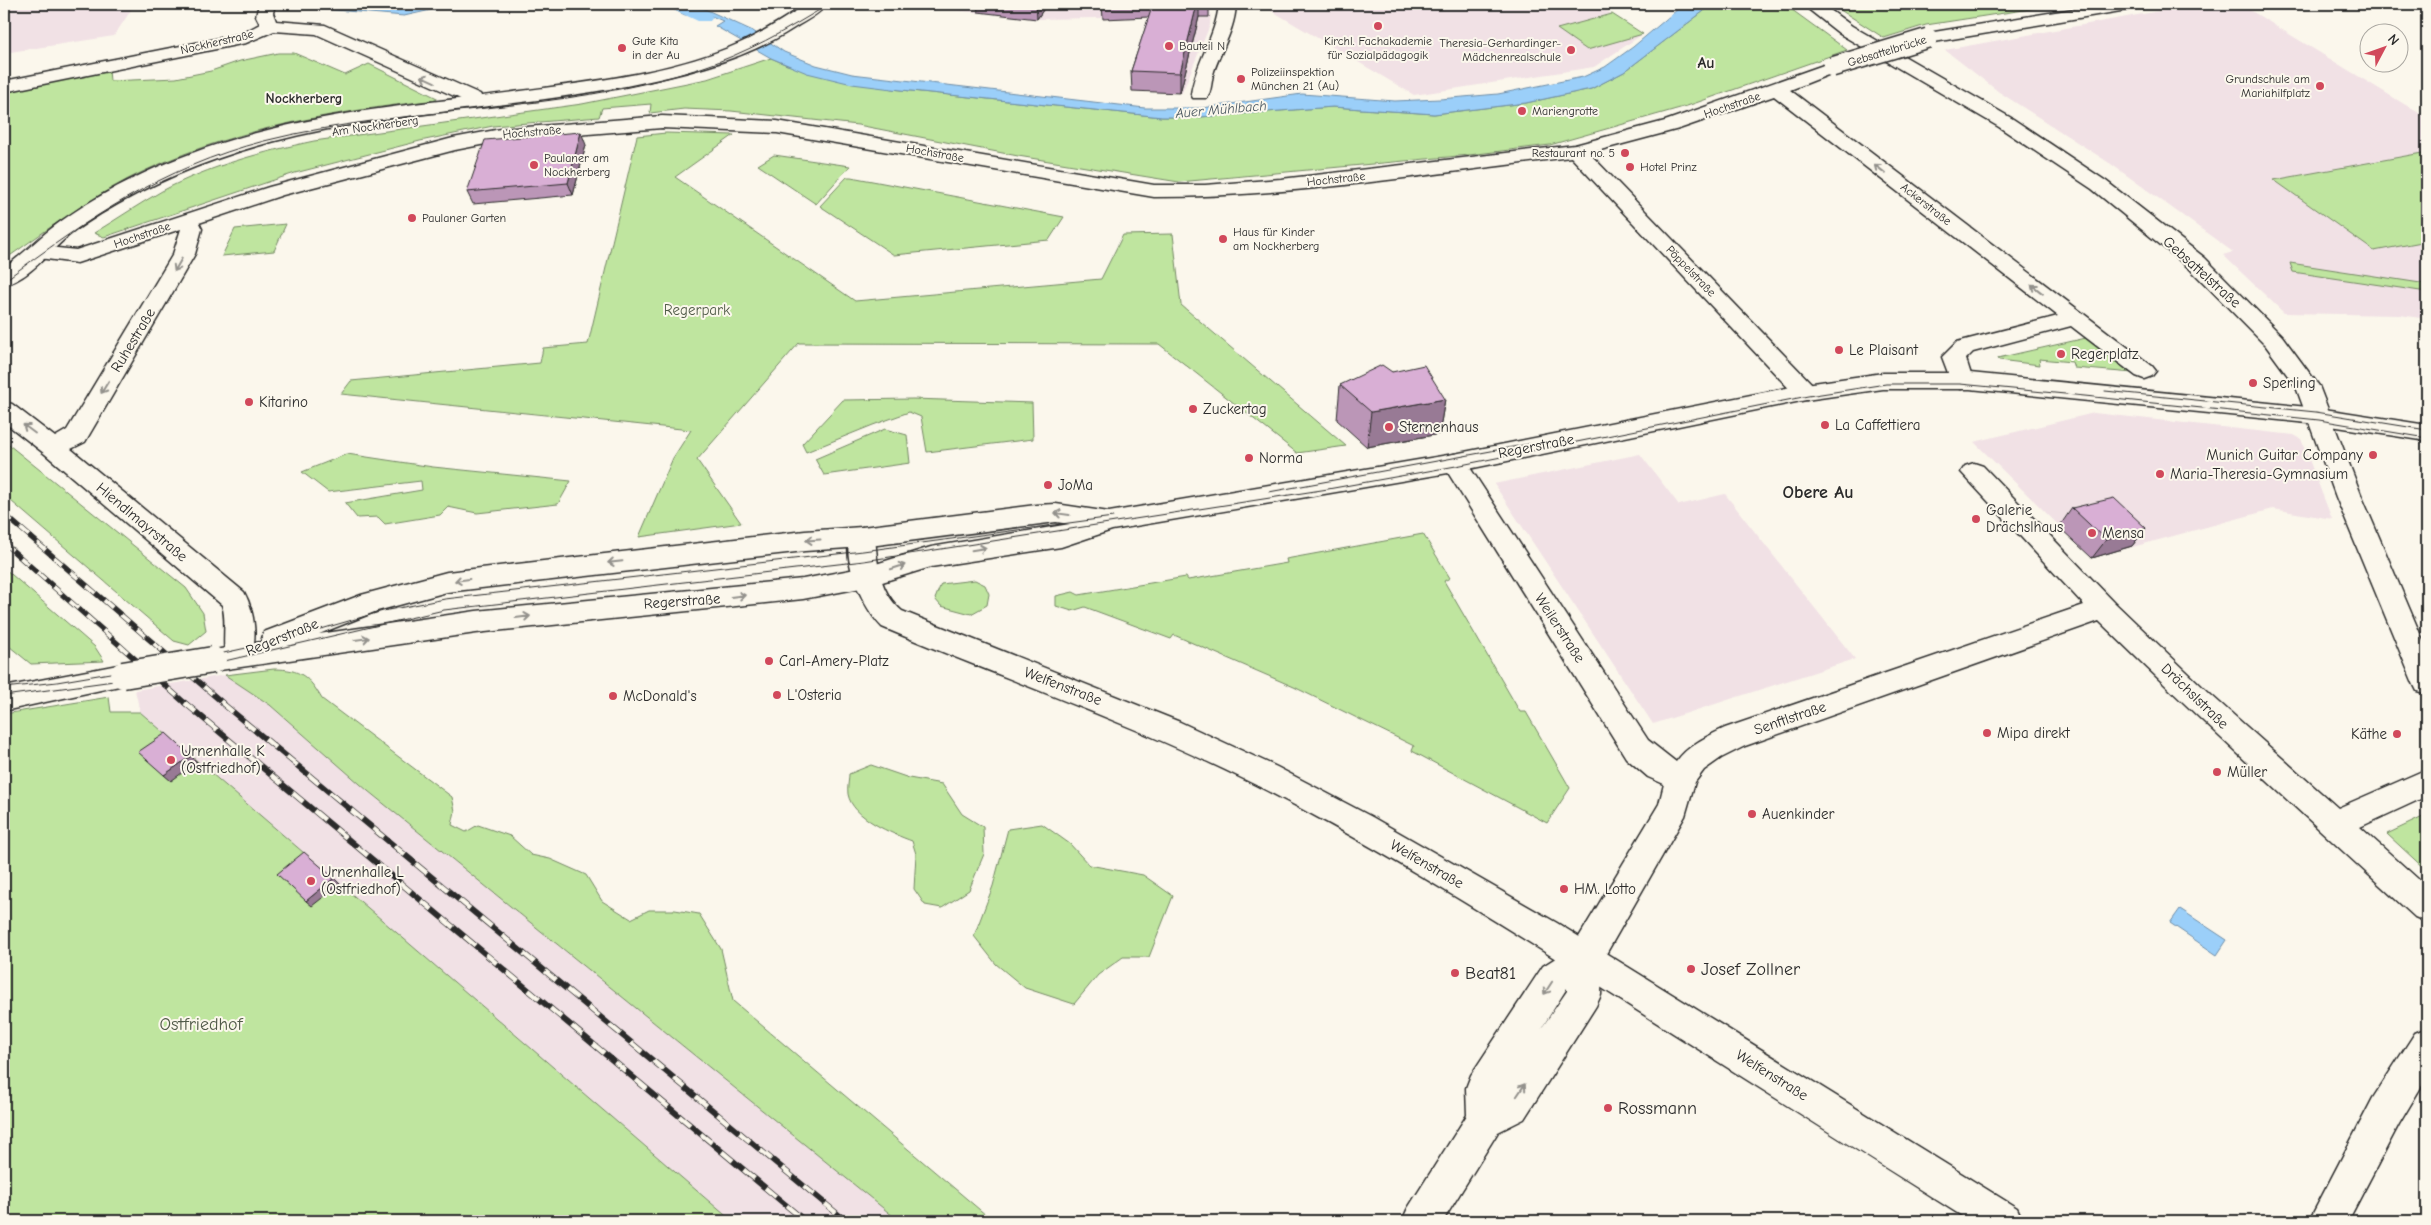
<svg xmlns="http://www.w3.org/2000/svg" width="2431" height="1225" viewBox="0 0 2431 1225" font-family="'Comic Neue',sans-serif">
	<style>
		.built { fill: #f1e1e5 }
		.green { fill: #bfe59f; stroke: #758865 }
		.water { fill: #9bcff9; stroke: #6e8da7 }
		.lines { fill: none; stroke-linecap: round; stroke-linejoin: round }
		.canal { fill: #9bcff9; fill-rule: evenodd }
		.minor-casing { stroke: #2b2b2b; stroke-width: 3 }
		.tertiary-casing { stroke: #2b2b2b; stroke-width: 3 }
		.secondary-casing { stroke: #2b2b2b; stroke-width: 3 }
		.minor { fill: #fbf7ec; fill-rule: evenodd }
		.tertiary { fill: #fbf7ec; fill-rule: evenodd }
		.secondary { fill: #fbf7ec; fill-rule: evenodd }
		.tram { stroke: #2b2b2b; stroke-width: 1 }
		.rail-far1-casing { stroke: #2b2b2b; stroke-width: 5.5 }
		.rail-casing { stroke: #2b2b2b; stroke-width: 6 }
		.rail-far1 { stroke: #fbf7ec; stroke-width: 4; stroke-dasharray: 11; stroke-linecap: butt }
		.rail { stroke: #fbf7ec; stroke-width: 4.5; stroke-dasharray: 14; stroke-linecap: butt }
		.minor-bridge-casing { stroke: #2b2b2b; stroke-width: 22; stroke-linecap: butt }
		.secondary-bridge-casing { stroke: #2b2b2b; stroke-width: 29; stroke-linecap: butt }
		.minor-bridge { stroke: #fbf7ec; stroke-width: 19 }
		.secondary-bridge { stroke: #fbf7ec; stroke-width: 26 }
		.wall { fill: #bb96b7; stroke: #2b2b2b }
		.shaded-wall { fill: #987a95; stroke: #2b2b2b }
		.building { fill: #d9afd5; stroke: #2b2b2b }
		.oneway { stroke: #93918c }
		.poi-dot { fill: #d1495b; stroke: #fbf7ec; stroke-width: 2 }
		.labels { text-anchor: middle; stroke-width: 4; stroke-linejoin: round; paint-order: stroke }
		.far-poi-label { font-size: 12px; fill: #2b2b2b; stroke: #fbf7ec; text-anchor: start }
		.far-street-label { font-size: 12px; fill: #2b2b2b; stroke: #fbf7ec }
		.far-neighbourhood-label { font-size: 14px; font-weight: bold; fill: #2b2b2b; stroke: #fbf7ec }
		.far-water-label { font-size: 14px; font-style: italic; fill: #47545e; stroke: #fbf7ec }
		.street-label { font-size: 15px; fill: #2b2b2b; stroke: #fbf7ec }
		.park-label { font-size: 15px; fill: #505a48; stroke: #fbf7ec }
		.poi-label { font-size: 15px; fill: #2b2b2b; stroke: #fbf7ec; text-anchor: start }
		.far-district-label { font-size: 16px; font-weight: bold; fill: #2b2b2b; stroke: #fbf7ec }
		.quarter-label { font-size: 18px; font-weight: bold; fill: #2b2b2b; stroke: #fbf7ec }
		.near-poi-label { font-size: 18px; fill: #2b2b2b; stroke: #fbf7ec; text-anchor: start }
		.near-park-label { font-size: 18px; fill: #505a48; stroke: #fbf7ec }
	</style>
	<rect width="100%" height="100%" fill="#fbf7ec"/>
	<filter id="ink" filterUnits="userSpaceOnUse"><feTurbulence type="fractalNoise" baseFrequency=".02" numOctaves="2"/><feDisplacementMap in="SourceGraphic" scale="10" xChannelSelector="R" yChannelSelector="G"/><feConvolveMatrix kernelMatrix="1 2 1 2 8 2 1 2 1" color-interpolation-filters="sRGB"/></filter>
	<g filter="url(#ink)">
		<g class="built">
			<polygon points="4,4 135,4 114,36 4,53"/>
			<polygon points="898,4 1211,4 1210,25 1182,93 1133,91 1155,17 1038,19"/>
			<polygon points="1260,4 1596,4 1643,34 1594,67 1414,95"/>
			<polygon points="2198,4 2240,4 2427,118 2427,319 2400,315 2284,313 2223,255 2233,252 2111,164 1999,92 1945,50"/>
			<polygon points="2094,413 2294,435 2301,439 2332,519 2273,509 2092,558 1974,442"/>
			<polygon points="1640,454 1679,505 1725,494 1855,659 1653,724 1494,484"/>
			<polygon points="225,675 270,705 368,791 899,1221 732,1221 140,712 135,690"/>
		</g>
		<g class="green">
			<path d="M1713,4h71l63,46 -160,56 -137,39 -81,10 -290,27 -161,-26 -160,-31 -127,-14 -47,-2 -34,4 1,-9 -49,4 -3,9 -106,9 -73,15 -125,32 -191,64 -10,-4c23,-14 45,-29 68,-42 47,-25 100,-39 152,-50l268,-37 125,-25 64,-21 16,7 105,24 270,28h38l133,-10 101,7 92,-11 65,-14 33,-17z"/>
			<polygon points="1831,4 2063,4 1926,25 1884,38"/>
			<polygon points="1612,14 1643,34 1587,50 1557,29"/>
			<path d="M278,53h16l51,22 24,-11 68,34 -1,2c-105,12 -213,30 -308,79 -44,23 -84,53 -124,81v-168l105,-22 1,11 66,-3 35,-7 29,-10z"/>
			<polygon points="666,133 734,135 675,177 855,301 1101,279 1123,235 1173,234 1181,305 1346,446 1297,453 1159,344 799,343 697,460 741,523 639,537 673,458 691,430 341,394 351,381 540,363 543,348 588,344 637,136"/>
			<polygon points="2422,153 2427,156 2427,241 2374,251 2274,180"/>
			<polygon points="774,155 850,166 816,204 758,165"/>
			<polygon points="847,177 851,177 1064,217 1049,240 894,255 820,206"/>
			<polygon points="286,224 274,251 222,256 235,229"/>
			<polygon points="2290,263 2427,284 2427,292 2293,272"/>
			<polygon points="2086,338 2133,373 2074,368 2072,362 2039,359 2040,365 1999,360 1998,358"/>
			<polygon points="913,399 1032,403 1033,439 927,452 921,417 909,412 873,425 806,452 802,444 843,400"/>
			<polygon points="885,429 907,435 910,463 824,475 815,459"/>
			<polygon points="4,441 186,588 203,613 206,631 189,645 174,641 4,495"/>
			<polygon points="347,454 433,467 571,481 558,504 477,513 448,507 440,515 385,524 378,517 357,518 345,503 422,490 421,481 328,492 302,472"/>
			<polygon points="1423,534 1450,578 1444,581 1520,712 1526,712 1570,788 1547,823 1412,751 1414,746 1294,687 1174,635 1171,639 1085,607 1072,611 1056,606 1056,596 1073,592 1079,595 1186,577 1188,580 1287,563 1286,559"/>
			<polygon points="4,568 95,647 104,661 31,664 4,642"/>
			<polygon points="975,580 985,585 989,594 987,605 971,614 941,606 935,599 941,584"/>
			<path d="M274,669c27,0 35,8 48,30l130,98 3,14 -3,14 14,7 12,-7 32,11 21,19 19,4 36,16 16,26 29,18 18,-9h26l24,4 22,35 12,52 260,220h-94l-531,-430 -98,-86 -45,-30z"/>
			<polygon points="109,697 111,712 140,712 732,1221 4,1221 4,714"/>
			<path d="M871,765l38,13 33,6 20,30 21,13 1,27 -15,36 -27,18 -17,-3 -11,-16 2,-35 -4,-13c-19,-7 -60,-23 -64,-47 -1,-6 1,-14 1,-20z"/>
			<polygon points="2427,815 2427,871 2387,834"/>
			<polygon points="1042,824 1070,844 1089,865 1143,875 1173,896 1149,957 1123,957 1098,975 1074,1004 1025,988 996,964 974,936 993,886 1008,829"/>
		</g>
		<g class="water">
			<polygon points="290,4 353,4 396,10 417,8 431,4 458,4 404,16 289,6"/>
			<polygon points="662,4 694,4 753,31 784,52 816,65 852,74 1145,108 1202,108 1302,94 1395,101 1440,99 1498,94 1583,77 1605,67 1633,47 1684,4 1713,4 1624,72 1591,89 1526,103 1434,114 1333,107 1200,117 1162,117 892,89 852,84 807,73 771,58 715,26 723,21 709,15 685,15"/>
			<polygon points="2180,909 2227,940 2217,955 2170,923"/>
		</g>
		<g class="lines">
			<path class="canal" d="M667,4c15,-1 36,0 46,13l-3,4h-12l-28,-13z"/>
			<defs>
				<g id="minor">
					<polygon points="259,4 275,4 273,13 276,21 325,25 480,94 482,98 479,107 465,107 463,100 316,34 274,31 246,43 4,92 4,81 241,34 260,24 256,16"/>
					<path d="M1219,4h17c-1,25 -14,44 -22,67 -3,9 -2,20 -7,27h-14l-2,-4c5,-32 25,-58 28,-90z"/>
					<polygon points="2104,4 2142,4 2139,8 2133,9 1928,43 1922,42 1919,38 1922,34 1928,33"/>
					<path d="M1832,62l6,1 3,4 -3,4 -48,19 362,276 4,5 -4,5 -8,3 -8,-3 -65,-50 -98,26 -7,7 7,22 -4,5 -8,3 -8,-3 -11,-29 15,-15 101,-26 -284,-220 -95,33 -90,24 225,233 4,6 -4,6 -8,2 -8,-2 -227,-241c-138,16 -278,40 -417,40l-377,-64 -115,-5 -161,13 -46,9 -172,45 -84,28 3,6 -7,25 -110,188 -14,7 173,143c11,20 15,50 4,71l-10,3 -10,-3c-8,-15 0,-40 -6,-58l-177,-151 -41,-32v-20l8,2 43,33 12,-7 106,-176 8,-25 -104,34 -46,-6 -3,-5 3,-5 8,-1 37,4 193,-63 184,-49 48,-9 161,-13 115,5 377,64h51l76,-6 294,-34 90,-24z"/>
					<path d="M1454,454l9,3 185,283 28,22c12,-17 30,-25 49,-34l359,-123 -123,-133 4,-6 9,-3 9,3 131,136 97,93 127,113 89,-39v27l-67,31 67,60v35l-12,-5c-106,-97 -212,-194 -316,-296l-354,125 -24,12 -17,12 -9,12 -10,34 -83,145 -1,34 -5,11 -72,113 -26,13 -55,89h-41l6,-13 59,-93 -1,-27 5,-13 72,-109 30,-19 86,-143 5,-20 -16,-7 -22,-19 -184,-295 3,-6zM1567,988v3l-26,38z"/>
					<polygon points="2427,1028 2427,1077 2399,1124 2348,1221 2309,1221 2373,1098 2415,1033"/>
				</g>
				<g id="tertiary">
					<polygon points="1802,4 1822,4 1852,26 2013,119 2106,181 2205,258 2282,336 2319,386 2362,497 2427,650 2427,694 2417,691 2413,683 2336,497 2296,387 2266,346 2189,268 2092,189 1999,127 1840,34"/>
					<path d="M862,527l9,3c5,9 5,18 6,28 3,22 8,38 25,53l278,111 97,45 95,50 185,106 460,285 6,13h-53c-115,-72 -229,-145 -343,-217 -121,-77 -243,-154 -371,-219 -121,-61 -249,-105 -374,-158 -19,-19 -44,-72 -29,-97z"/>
				</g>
				<g id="secondary">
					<path d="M807,4h20c-7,10 -22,17 -33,24 -45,29 -97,43 -149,54 -98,21 -197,26 -295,43 -89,15 -173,42 -250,89 -11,7 -23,14 -33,23 -19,16 -38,42 -63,48v-17c20,-14 36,-32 56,-46 59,-42 127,-71 196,-89 97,-26 197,-32 295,-46 63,-8 130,-18 189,-44 24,-11 45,-25 67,-39z"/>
					<path d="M1883,373h87l348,35 109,17v16l-109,-17 -348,-35h-87l-77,11 -352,72 -342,58 -51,17 -130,20 -65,20 -63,12 -327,34 -263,38 -10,-3 -4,-8 4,-8 58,-10 3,-10 97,-37 86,-23 358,-41 57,-4 174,-22 20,-1 53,8 345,-58 352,-70zM1056,522l14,2 -139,23 -65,20 -63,12 -327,32 -157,23 58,-23 70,-19 358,-41 57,-4z"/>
					<polygon points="123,664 133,667 137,675 133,683 4,711 4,687"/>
				</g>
			</defs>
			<use href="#minor" class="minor-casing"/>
			<use href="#tertiary" class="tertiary-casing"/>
			<use href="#secondary" class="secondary-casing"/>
			<use href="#minor" class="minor"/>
			<use href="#tertiary" class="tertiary"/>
			<use href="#secondary" class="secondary"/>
			<g class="tram">
				<path d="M4,281c82,-61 159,-114 260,-140 143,-36 294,-27 434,-72 47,-15 89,-39 131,-65"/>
				<polyline points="2105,391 2316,412 2427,430"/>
				<polyline points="1269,492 1529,444"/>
				<polyline points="4,688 57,682 210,656 287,639 383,611 445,599 863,551 1113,517"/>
				<polyline points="4,696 121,680 216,663 444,610 864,561 1328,489 1456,466 1808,396 1886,384 1960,384 2065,394 2319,420 2427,438"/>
			</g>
			<defs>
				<g id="rail-far1">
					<polyline points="4,514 224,704"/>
					<polyline points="4,543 186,704"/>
				</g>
				<g id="rail">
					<polyline points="185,703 805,1221"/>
					<polyline points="222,703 846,1221"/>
				</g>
			</defs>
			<use href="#rail-far1" class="rail-far1-casing"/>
			<use href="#rail" class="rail-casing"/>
			<use href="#rail-far1" class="rail-far1"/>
			<use href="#rail" class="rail"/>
			<defs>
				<polyline id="minor-bridge" points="1832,67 1928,38"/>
				<polyline id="secondary-bridge" points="123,675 213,660"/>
			</defs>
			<use href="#minor-bridge" class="minor-bridge-casing"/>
			<use href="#secondary-bridge" class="secondary-bridge-casing"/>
			<use href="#minor-bridge" class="minor-bridge"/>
			<use href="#secondary-bridge" class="secondary-bridge"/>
		</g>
		<g class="wall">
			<polygon points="898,4 950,4 945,8 923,6 921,8"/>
			<polygon points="977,4 1065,4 1065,6 1047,4 1037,19 978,12"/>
			<polygon points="1102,4 1209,4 1209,17 1199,17 1180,93 1132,91 1131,71 1149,17 1103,19"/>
			<polygon points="586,145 573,195 473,204 467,192"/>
			<polygon points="1392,372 1445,399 1439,434 1367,447 1337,420 1340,385"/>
			<polygon points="2072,508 2146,528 2132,546 2092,558 2059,527"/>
		</g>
		<g class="shaded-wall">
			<polygon points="944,4 950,4 945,8"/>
			<polygon points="1036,4 1047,4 1037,19"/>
			<polygon points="1197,4 1199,4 1199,17 1180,93 1180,73"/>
			<polygon points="581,132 586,145 573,195 568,183"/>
			<polygon points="1445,399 1439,434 1367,447 1371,412"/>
			<polygon points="2146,528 2132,546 2092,558 2106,540"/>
			<polygon points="191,756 197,762 171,781 164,775"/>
			<polygon points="334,878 340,884 312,906 306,901"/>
		</g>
		<g class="building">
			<polygon points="1153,4 1197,4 1180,73 1131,71"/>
			<polygon points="581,132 568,183 467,192 485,140"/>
			<polygon points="1382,365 1392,372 1424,365 1445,399 1371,412 1340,385"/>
			<polygon points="2114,498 2146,528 2106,540 2072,508"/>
			<polygon points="166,733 191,756 164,775 138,752"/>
			<polygon points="304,852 334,878 306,901 277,874"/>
		</g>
		<defs><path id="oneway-shaft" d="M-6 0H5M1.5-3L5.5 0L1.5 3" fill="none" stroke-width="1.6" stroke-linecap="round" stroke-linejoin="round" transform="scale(1.25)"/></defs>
		<g class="oneway">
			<use href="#oneway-shaft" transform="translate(428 79) rotate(-156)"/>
			<use href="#oneway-shaft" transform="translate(1880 169) rotate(-142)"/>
			<use href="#oneway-shaft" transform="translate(178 265) rotate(120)"/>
			<use href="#oneway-shaft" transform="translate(2037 289) rotate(-142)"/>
			<use href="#oneway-shaft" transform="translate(105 387) rotate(121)"/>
			<use href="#oneway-shaft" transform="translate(29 429) rotate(-143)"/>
			<use href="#oneway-shaft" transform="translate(1062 514) rotate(-172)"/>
			<use href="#oneway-shaft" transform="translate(813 540) rotate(176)"/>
			<use href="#oneway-shaft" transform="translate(979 549) rotate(-9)"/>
			<use href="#oneway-shaft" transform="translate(615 562) rotate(174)"/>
			<use href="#oneway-shaft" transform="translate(898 567) rotate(-18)"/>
			<use href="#oneway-shaft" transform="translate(462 580) rotate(172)"/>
			<use href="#oneway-shaft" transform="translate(738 596) rotate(-7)"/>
			<use href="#oneway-shaft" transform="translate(523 617) rotate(-7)"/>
			<use href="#oneway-shaft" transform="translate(362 639) rotate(-8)"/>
			<use href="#oneway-shaft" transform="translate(1548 988) rotate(123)"/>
			<use href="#oneway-shaft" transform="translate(1521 1090) rotate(-56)"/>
		</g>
	</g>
	<g class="poi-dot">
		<circle cx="1378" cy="26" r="5"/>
		<circle cx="1169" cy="46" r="5"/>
		<circle cx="622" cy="48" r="5"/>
		<circle cx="1571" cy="50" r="5"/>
		<circle cx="1241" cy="79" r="5"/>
		<circle cx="2320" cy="86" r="5"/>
		<circle cx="1522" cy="111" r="5"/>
		<circle cx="1625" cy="153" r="5"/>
		<circle cx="534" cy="165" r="5"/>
		<circle cx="1630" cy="167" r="5"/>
		<circle cx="412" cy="218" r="5"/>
		<circle cx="1223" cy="239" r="5"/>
		<circle cx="1839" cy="350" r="5"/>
		<circle cx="2061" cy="354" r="5"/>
		<circle cx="2253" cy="383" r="5"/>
		<circle cx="249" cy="402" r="5"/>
		<circle cx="1193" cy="409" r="5"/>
		<circle cx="1825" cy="425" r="5"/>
		<circle cx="1389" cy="427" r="5"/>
		<circle cx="2373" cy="455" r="5"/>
		<circle cx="1249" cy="458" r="5"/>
		<circle cx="2160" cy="474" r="5"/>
		<circle cx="1048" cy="485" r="5"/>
		<circle cx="1976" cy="519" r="5"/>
		<circle cx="2092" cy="533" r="5"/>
		<circle cx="769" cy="661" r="5"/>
		<circle cx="777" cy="695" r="5"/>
		<circle cx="613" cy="696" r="5"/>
		<circle cx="1987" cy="733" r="5"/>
		<circle cx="2397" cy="734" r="5"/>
		<circle cx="171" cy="760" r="5"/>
		<circle cx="2217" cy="772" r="5"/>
		<circle cx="1752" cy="814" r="5"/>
		<circle cx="311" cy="881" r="5"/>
		<circle cx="1564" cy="889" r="5"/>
		<circle cx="1691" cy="969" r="5"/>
		<circle cx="1455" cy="973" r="5"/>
		<circle cx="1608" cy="1108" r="5"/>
	</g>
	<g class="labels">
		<g class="far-poi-label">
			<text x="632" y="45">Gute Kita<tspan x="632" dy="14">in der Au</tspan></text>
			<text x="1378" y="45" text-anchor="middle">Kirchl. Fachakademie<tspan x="1378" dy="14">für Sozialpädagogik</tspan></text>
			<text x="1561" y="47" text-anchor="end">Theresia-Gerhardinger-<tspan x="1561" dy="14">Mädchenrealschule</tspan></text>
			<text x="1179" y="50">Bauteil N</text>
			<text x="1251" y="76">Polizeiinspektion<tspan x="1251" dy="14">München 21 (Au)</tspan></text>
			<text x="2310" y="83" text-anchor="end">Grundschule am<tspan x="2310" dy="14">Mariahilfplatz</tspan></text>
			<text x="1532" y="115">Mariengrotte</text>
			<text x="1615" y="157" text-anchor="end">Restaurant no. 5</text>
			<text x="544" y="162">Paulaner am<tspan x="544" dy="14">Nockherberg</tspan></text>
			<text x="1640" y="171">Hotel Prinz</text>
			<text x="422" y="222">Paulaner Garten</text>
			<text x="1233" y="236">Haus für Kinder<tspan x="1233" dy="14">am Nockherberg</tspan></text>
		</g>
		<g class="far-street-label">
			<text transform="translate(217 42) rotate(-13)" y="4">Nockherstraße</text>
			<text transform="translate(1887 51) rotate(-17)" y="4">Gebsattelbrücke</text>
			<text transform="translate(1732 105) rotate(-19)" y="4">Hochstraße</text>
			<text transform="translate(375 126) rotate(-8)" y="4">Am Nockherberg</text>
			<text transform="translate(532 132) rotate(-5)" y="4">Hochstraße</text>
			<text transform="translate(935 153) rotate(10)" y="4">Hochstraße</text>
			<text transform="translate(1336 179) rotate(-6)" y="4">Hochstraße</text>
			<text transform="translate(1926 204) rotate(38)" y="4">Ackerstraße</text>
			<text transform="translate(142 235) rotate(-19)" y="4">Hochstraße</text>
			<text transform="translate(1691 271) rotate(46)" y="4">Pöppelstraße</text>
		</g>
		<g class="far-neighbourhood-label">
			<text x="304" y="103">Nockherberg</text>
		</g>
		<g class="far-water-label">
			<text transform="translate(1221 109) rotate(-5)" y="5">Auer Mühlbach</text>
		</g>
		<g class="street-label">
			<text transform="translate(2202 272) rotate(42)" y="5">Gebsattelstraße</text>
			<text transform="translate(133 340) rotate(-59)" y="5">Ruhestraße</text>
			<text transform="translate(1536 446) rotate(-11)" y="5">Regerstraße</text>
			<text transform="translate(142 522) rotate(40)" y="5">Hiendlmayrstraße</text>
			<text transform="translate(682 601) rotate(-4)" y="5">Regerstraße</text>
			<text transform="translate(1560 628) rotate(57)" y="5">Weilerstraße</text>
			<text transform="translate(282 637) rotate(-22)" y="5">Regerstraße</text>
			<text transform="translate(1063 686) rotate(21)" y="5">Welfenstraße</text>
			<text transform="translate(2195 696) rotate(44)" y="5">Drächslstraße</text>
			<text transform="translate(1790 718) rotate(-19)" y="5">Senftlstraße</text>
			<text transform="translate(1427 864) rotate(30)" y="5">Welfenstraße</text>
			<text transform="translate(1772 1075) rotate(32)" y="5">Welfenstraße</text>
		</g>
		<g class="park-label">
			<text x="697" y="315">Regerpark</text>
		</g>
		<g class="poi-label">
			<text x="1849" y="355">Le Plaisant</text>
			<text x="2071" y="359">Regerplatz</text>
			<text x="2263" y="388">Sperling</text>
			<text x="259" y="407">Kitarino</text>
			<text x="1203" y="414">Zuckertag</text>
			<text x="1835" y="430">La Caffettiera</text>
			<text x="1399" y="432">Sternenhaus</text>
			<text x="2363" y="460" text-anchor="end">Munich Guitar Company</text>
			<text x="1259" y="463">Norma</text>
			<text x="2170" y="479">Maria-Theresia-Gymnasium</text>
			<text x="1058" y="490">JoMa</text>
			<text x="1986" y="515">Galerie<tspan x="1986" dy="17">Drächslhaus</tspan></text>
			<text x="2102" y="538">Mensa</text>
			<text x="779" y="666">Carl-Amery-Platz</text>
			<text x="787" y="700">L'Osteria</text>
			<text x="623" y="701">McDonald's</text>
			<text x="1997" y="738">Mipa direkt</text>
			<text x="2387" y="739" text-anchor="end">Käthe</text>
			<text x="181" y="756">Urnenhalle K<tspan x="181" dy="17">(Ostfriedhof)</tspan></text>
			<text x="2227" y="777">Müller</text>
			<text x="1762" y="819">Auenkinder</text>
			<text x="321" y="877">Urnenhalle L<tspan x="321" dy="17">(Ostfriedhof)</tspan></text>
			<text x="1574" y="894">HM. Lotto</text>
		</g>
		<g class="far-district-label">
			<text x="1706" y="68">Au</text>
		</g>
		<g class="quarter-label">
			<text x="1818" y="498">Obere Au</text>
		</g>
		<g class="near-poi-label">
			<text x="1701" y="975">Josef Zollner</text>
			<text x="1465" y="979">Beat81</text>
			<text x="1618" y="1114">Rossmann</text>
		</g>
		<g class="near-park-label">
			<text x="201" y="1030">Ostfriedhof</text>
		</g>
	</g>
	<rect width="2431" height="1225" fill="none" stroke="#fbf7ec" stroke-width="20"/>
	<rect x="10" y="10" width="2411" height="1205" fill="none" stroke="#2b2b2b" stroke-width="2" filter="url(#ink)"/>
	<g transform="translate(2384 48) rotate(49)"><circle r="24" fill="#fbf7ec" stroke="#a8a59f"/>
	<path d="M0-4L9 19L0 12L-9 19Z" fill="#d1495b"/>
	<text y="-8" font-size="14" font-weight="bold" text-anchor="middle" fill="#2b2b2b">N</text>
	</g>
</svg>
